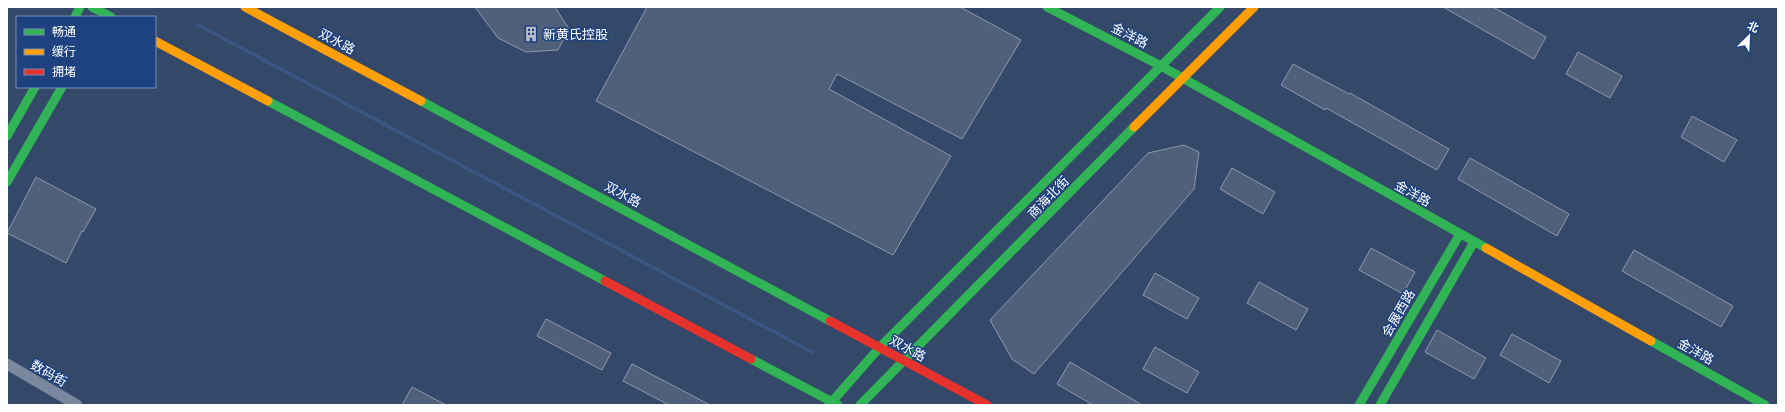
<svg xmlns="http://www.w3.org/2000/svg" width="1785" height="412" viewBox="0 0 1785 412" font-family="'Open Sans','Noto Sans SC',sans-serif">
	<style>
		.lines { fill: none; stroke-linecap: round; stroke-linejoin: round }
		.stream { stroke: #3b5682; stroke-width: 3.5 }
		.building { fill: #50607a; stroke: #8d99ae }
		.street { stroke: #7a889f; stroke-width: 11 }
		.fast { stroke: #30b455; stroke-width: 9 }
		.slow { stroke: #ff9f0a; stroke-width: 9 }
		.jam { stroke: #e5322d; stroke-width: 9 }
		.labels { text-anchor: middle; stroke-width: 3; stroke-linejoin: round; paint-order: stroke }
		.poi-label { font-size: 13px; fill: #fff; stroke: #1e427f; text-anchor: start }
		.street-label { font-size: 13px; fill: #fff; stroke: #1e427f }
	</style>
	<rect width="100%" height="100%" fill="#344869"/>
	<g class="lines">
		<polyline class="stream" points="198,25 812,352"/>
	</g>
	<g class="building">
		<polygon points="475,7 555,7 569,29 558,50 526,52 498,38"/>
		<polygon points="647,7 960,7 1021,40 962,139 837,74 829,89 951,156 893,255 596,101"/>
		<polygon points="1443,7 1493,7 1546,37 1534,59"/>
		<polygon points="1578,52 1622,76 1610,98 1566,74"/>
		<polygon points="1293,64 1349,94 1350,93 1449,149 1437,170 1326,108 1325,110 1281,85"/>
		<polygon points="1692,116 1737,140 1724,162 1681,137"/>
		<polygon points="1184,145 1199,152 1194,189 1034,374 1012,359 990,320 1148,153"/>
		<polygon points="1470,158 1569,214 1557,236 1458,179"/>
		<polygon points="1232,168 1275,192 1263,214 1220,189"/>
		<polygon points="36,177 96,209 83,232 82,231 66,263 7,233"/>
		<polygon points="1371,248 1415,272 1403,294 1359,270"/>
		<polygon points="1634,250 1733,306 1721,327 1622,271"/>
		<polygon points="1155,273 1199,298 1187,319 1143,295"/>
		<polygon points="1259,282 1308,309 1296,330 1247,303"/>
		<polygon points="546,319 611,353 602,370 537,336"/>
		<polygon points="1437,330 1486,358 1474,379 1425,352"/>
		<polygon points="1512,334 1561,361 1549,383 1500,355"/>
		<polygon points="1155,347 1199,372 1187,393 1143,369"/>
		<polygon points="1070,362 1142,405 1093,405 1057,384"/>
		<polygon points="632,364 710,405 669,405 623,381"/>
		<polygon points="412,387 446,405 402,405"/>
	</g>
	<g class="lines">
		<polyline class="street" points="7,364 77,405"/>
		<g class="fast">
			<polyline points="92,7 111,17"/>
			<polyline points="1047,7 1161,66 1486,248"/>
			<polyline points="75,17 80,7"/>
			<polyline points="268,101 605,281"/>
			<polyline points="421,101 830,321"/>
			<polyline points="7,136 35,87"/>
			<polyline points="7,182 62,87"/>
			<polyline points="1651,341 1765,405"/>
			<polyline points="751,359 838,405"/>
			<polyline points="829,405 880,347 1220,7"/>
			<polyline points="860,405 1134,127"/>
			<polyline points="1359,405 1460,234"/>
			<polyline points="1380,405 1474,242"/>
		</g>
		<g class="slow">
			<polyline points="245,7 421,101"/>
			<polyline points="155,41 268,101"/>
			<polyline points="1134,127 1254,7"/>
			<polyline points="1486,248 1651,341"/>
		</g>
		<g class="jam">
			<polyline points="605,281 751,359"/>
			<polyline points="830,321 987,405"/>
		</g>
	</g>
	<defs>
		<symbol id="building-bare" viewBox="-9 -9 18 18"><path d="M-4-6H4V6H1V3H-1V6H-4ZM-2.5-4.3h1.7v1.8h-1.7ZM.8-4.3h1.7v1.8H.8ZM-2.5-1h1.7V.8h-1.7ZM.8-1h1.7V.8H.8Z" fill="#b8bfca" stroke="#1e427f" stroke-width="2.5" paint-order="stroke"/></symbol>
	</defs>
	<g fill-rule="evenodd">
		<use href="#building-bare" x="520" y="23" width="22" height="22"/>
	</g>
	<g class="labels">
		<g class="poi-label">
			<text x="543" y="39">新黄氏控股</text>
		</g>
		<g class="street-label">
			<text transform="translate(1130 35) rotate(27)" y="5">金洋路</text>
			<text transform="translate(337 41) rotate(28)" y="5">双水路</text>
			<text transform="translate(1413 193) rotate(29)" y="5">金洋路</text>
			<text transform="translate(623 194) rotate(28)" y="5">双水路</text>
			<text transform="translate(1048 197) rotate(-46)" y="5">商海北街</text>
			<text transform="translate(1398 313) rotate(-60)" y="5">会展西路</text>
			<text transform="translate(908 348) rotate(29)" y="5">双水路</text>
			<text transform="translate(1696 351) rotate(29)" y="5">金洋路</text>
			<text transform="translate(49 373) rotate(30)" y="5">数码街</text>
		</g>
	</g>
	<rect width="1785" height="412" fill="none" stroke="#ffffff" stroke-width="16"/>
	<rect x="16" y="16" width="140" height="72" fill="#1e427f" stroke="#788eb2"/>
	<rect x="24" y="29" width="20" height="6" fill="#30b455" stroke="#788eb2"/>
	<text x="52" y="36" font-size="12" fill="#ffffff">畅通</text>
	<rect x="24" y="49" width="20" height="6" fill="#ff9f0a" stroke="#788eb2"/>
	<text x="52" y="56" font-size="12" fill="#ffffff">缓行</text>
	<rect x="24" y="69" width="20" height="6" fill="#e5322d" stroke="#788eb2"/>
	<text x="52" y="76" font-size="12" fill="#ffffff">拥堵</text>
	<g transform="translate(1749 36) rotate(24)" stroke="#1e427f" stroke-width="3" paint-order="stroke">
	<path d="M0-3L7 15L0 10L-7 15Z" fill="#ffffff"/>
	<text y="-6" font-size="11" font-weight="bold" text-anchor="middle" fill="#ffffff">北</text>
	</g>
</svg>
